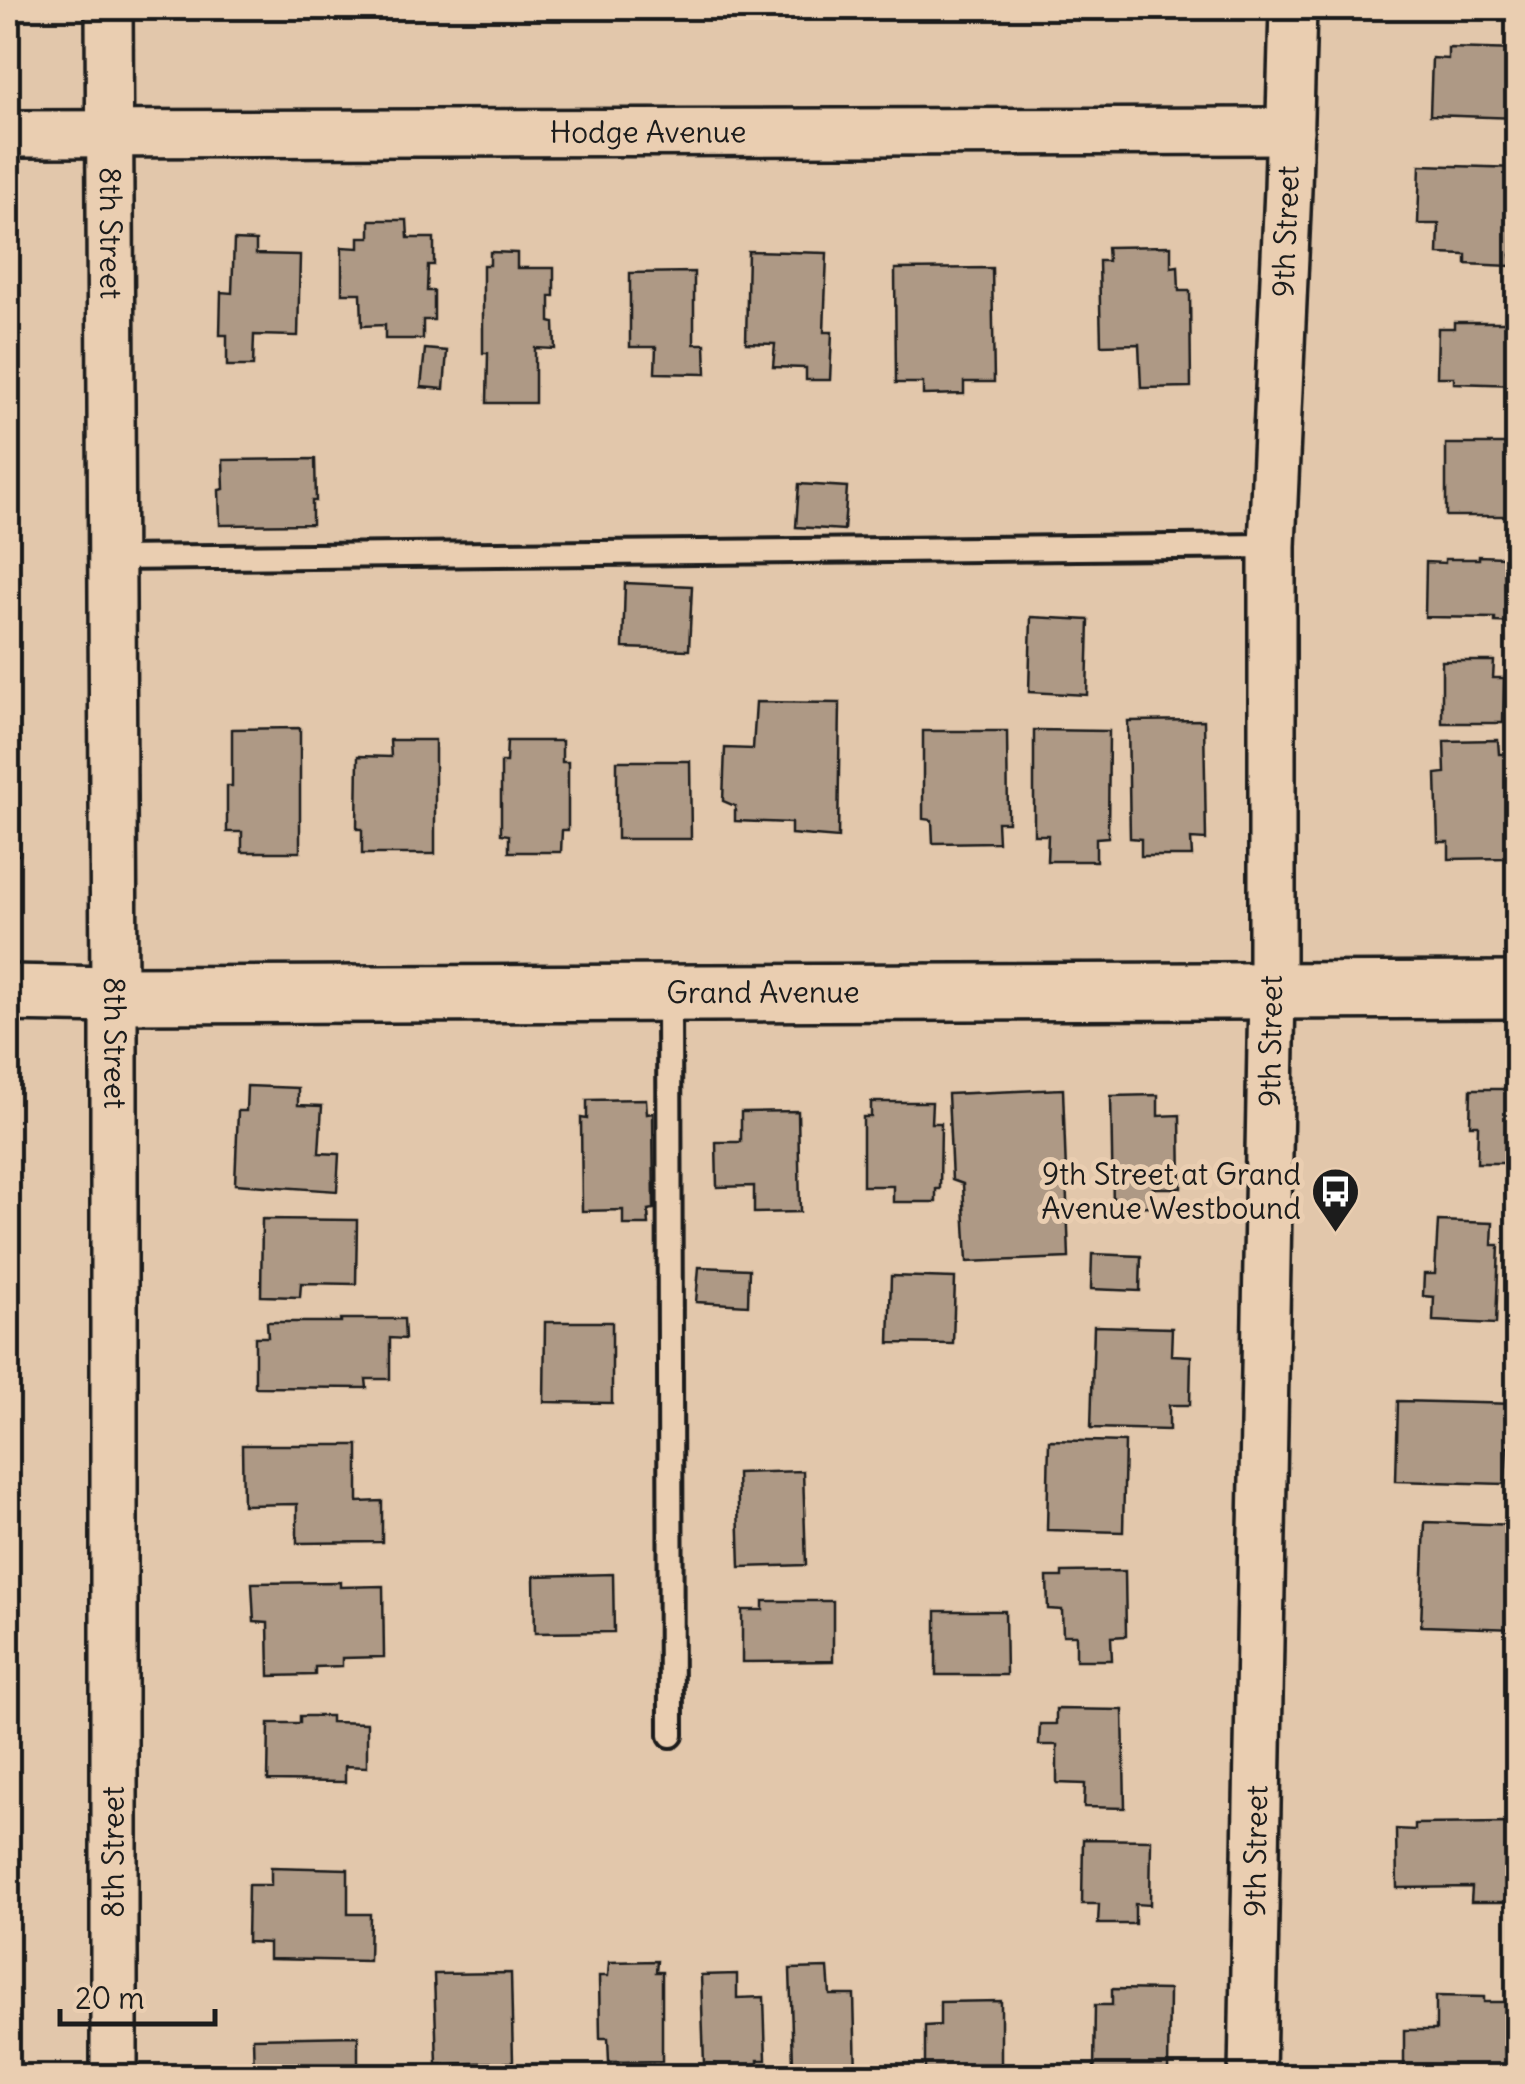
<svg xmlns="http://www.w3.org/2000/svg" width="1525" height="2084" viewBox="0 0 1525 2084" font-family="Delius,sans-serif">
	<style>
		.building { fill: #ae9985; stroke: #1c1c1c; stroke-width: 2.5 }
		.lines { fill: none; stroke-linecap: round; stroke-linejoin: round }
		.service-casing { stroke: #1c1c1c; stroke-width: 30 }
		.minor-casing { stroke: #1c1c1c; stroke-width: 52 }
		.primary-casing { stroke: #1c1c1c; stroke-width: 62 }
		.service { stroke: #eaceb1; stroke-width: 22 }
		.minor { stroke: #eaceb1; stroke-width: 45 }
		.primary { stroke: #eaceb1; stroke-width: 55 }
		.labels { text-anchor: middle; stroke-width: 10; stroke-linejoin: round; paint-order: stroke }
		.street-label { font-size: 30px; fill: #1c1c1c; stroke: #eaceb1 }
		.poi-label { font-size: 30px; fill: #1c1c1c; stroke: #eaceb1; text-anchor: end }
	</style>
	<rect width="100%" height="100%" fill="#e2c7ab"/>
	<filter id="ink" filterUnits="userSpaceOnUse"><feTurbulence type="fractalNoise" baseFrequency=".01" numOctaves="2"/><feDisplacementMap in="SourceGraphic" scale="20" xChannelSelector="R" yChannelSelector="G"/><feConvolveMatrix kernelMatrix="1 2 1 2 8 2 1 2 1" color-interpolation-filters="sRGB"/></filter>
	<g filter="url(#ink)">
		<g class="building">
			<polygon points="1448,48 1518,50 1518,118 1430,115 1432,58 1448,59"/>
			<polygon points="1420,165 1518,168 1518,254 1511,254 1511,266 1466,264 1466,255 1438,254 1439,224 1418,224"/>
			<polygon points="370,220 407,220 408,238 434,238 434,265 428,265 427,291 434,291 434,320 423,320 423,339 385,339 385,325 362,326 361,293 342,293 342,247 359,248 359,237 370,237"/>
			<polygon points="234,240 256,241 256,254 300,255 298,336 254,335 253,366 227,366 227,335 220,335 221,292 232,293"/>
			<polygon points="1171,246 1171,267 1178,266 1179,291 1190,291 1191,387 1141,388 1139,344 1101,345 1099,261 1108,261 1107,247"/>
			<polygon points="748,251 827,253 824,332 832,332 830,380 806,380 806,368 773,367 775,344 746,343"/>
			<polygon points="490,252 517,253 517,268 554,268 554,296 550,296 550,322 554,323 555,349 535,348 535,403 487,403 488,353 483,353 483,265 490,265"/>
			<polygon points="992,268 994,382 964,382 964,394 923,395 923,383 896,383 895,269"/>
			<polygon points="694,272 694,344 705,344 706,374 655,373 656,347 630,347 630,273"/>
			<polygon points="1454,322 1518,322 1518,385 1454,383 1454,377 1437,377 1438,328 1454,328"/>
			<polygon points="425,349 447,351 444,389 421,387"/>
			<rect x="1446" y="444" width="72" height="72"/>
			<polygon points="315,459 316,501 312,501 312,524 220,525 219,490 224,489 223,460"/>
			<polygon points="799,484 847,487 844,530 796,527"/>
			<polygon points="1515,555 1518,555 1518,623 1495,622 1495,618 1425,617 1426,562 1445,563 1445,559 1479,559 1479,556 1503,557 1503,560 1515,561"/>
			<polygon points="625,583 692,586 689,650 623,648"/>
			<polygon points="1031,617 1089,620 1087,695 1029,692"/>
			<polygon points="1512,652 1518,652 1518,718 1512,717"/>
			<polygon points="1442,661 1494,661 1493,678 1504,678 1503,723 1442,723"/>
			<polygon points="756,702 840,703 838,838 791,834 791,823 735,821 735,806 723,801 725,748 753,749"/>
			<polygon points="1204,720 1206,840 1191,839 1192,856 1141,856 1141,839 1130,838 1128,721"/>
			<polygon points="300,728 300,852 242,852 242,832 227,832 227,786 232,786 232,729"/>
			<polygon points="1034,730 1109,731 1108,837 1096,838 1096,861 1047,861 1048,835 1034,835"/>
			<polygon points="923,731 1007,731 1008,822 997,822 998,842 933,843 932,820 923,819"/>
			<polygon points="390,740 435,740 435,854 362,854 362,829 357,829 358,756 391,757"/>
			<polygon points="1498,740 1499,754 1513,754 1515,837 1507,837 1507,858 1449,859 1449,842 1438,842 1436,774 1445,773 1444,741"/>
			<polygon points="507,741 562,741 562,762 568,762 568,830 562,830 561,852 509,852 509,835 501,834 501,762 506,762"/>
			<rect x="8" y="744" width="12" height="111"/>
			<polygon points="617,761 690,761 691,839 617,839"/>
			<polygon points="247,1086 298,1088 298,1105 322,1106 319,1153 339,1154 337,1191 235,1184 238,1111 246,1111"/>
			<polygon points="1063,1089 1069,1258 967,1262 963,1184 952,1180 948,1094"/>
			<polygon points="1471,1089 1518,1089 1518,1163 1477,1163 1478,1125 1470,1125"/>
			<polygon points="1158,1095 1158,1116 1180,1115 1181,1188 1153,1188 1154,1206 1113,1207 1111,1096"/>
			<polygon points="646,1099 647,1114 653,1113 654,1209 648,1210 649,1225 623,1225 623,1210 582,1211 581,1118 587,1119 587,1100"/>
			<polygon points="871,1102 932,1102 931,1123 941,1123 940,1189 936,1189 936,1202 893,1202 893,1186 863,1186 863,1117 871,1117"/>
			<polygon points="798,1111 800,1212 754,1213 754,1186 717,1187 716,1142 741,1142 741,1112"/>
			<polygon points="262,1219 357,1220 356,1284 301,1283 300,1297 261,1296"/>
			<polygon points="1438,1221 1493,1223 1492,1245 1499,1245 1496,1324 1433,1321 1434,1297 1423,1296 1424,1274 1435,1274"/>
			<polygon points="1092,1254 1141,1256 1140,1291 1091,1289"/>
			<polygon points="699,1267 749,1269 748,1305 696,1302"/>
			<polygon points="891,1276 955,1278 953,1344 889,1343"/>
			<polygon points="341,1319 404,1319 405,1339 390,1338 390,1379 366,1379 367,1388 255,1387 255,1337 268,1337 267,1322 341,1322"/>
			<polygon points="545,1322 612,1322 612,1403 544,1402"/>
			<polygon points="1094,1326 1172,1328 1171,1355 1191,1356 1190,1405 1169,1405 1169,1430 1091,1428"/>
			<polygon points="1398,1401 1518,1404 1518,1447 1507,1447 1505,1484 1396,1481"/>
			<polygon points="1049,1440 1125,1442 1123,1532 1047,1530"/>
			<polygon points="242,1445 358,1445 358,1502 382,1501 382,1542 297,1543 297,1504 243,1505"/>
			<polygon points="803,1471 806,1565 740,1567 737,1473"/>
			<polygon points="1425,1522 1518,1525 1518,1629 1421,1626"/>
			<polygon points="1125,1571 1126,1636 1111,1637 1112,1660 1076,1660 1076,1635 1063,1635 1062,1610 1048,1609 1047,1577 1062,1577 1062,1572"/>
			<polygon points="613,1574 614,1632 535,1633 534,1576"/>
			<polygon points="340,1582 340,1587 383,1586 384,1657 342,1658 342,1666 315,1667 315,1675 269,1676 268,1623 254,1622 252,1583"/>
			<polygon points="763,1601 833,1601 833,1661 742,1662 742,1610 763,1610"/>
			<polygon points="936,1611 1005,1611 1006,1675 936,1675"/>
			<polygon points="1056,1709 1123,1710 1125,1808 1084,1807 1085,1784 1057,1783 1057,1745 1039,1745 1040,1724 1056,1724"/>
			<polygon points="300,1716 331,1716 331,1722 367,1723 367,1767 345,1766 345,1782 268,1781 269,1723 300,1723"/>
			<polygon points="1506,1823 1506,1902 1471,1902 1472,1887 1397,1888 1396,1829 1415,1830 1415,1824"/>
			<polygon points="1083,1839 1151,1840 1150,1905 1135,1904 1135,1924 1098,1924 1099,1904 1082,1904"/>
			<polygon points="271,1867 348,1869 348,1914 370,1914 369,1961 269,1959 269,1943 247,1942 248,1885 271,1885"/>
			<polygon points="657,1961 656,1972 662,1972 662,2061 609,2062 608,2038 600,2038 599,1976 608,1976 609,1962"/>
			<polygon points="828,1968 830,1995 854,1995 856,2076 814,2076 814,2063 793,2064 790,1969"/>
			<polygon points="511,1973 513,2062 437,2064 434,1974"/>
			<polygon points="737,1974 737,1998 764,1997 766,2060 758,2060 758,2076 715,2076 715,2064 704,2064 701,1975"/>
			<polygon points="1112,1989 1169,1990 1168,2073 1094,2072 1095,2005 1112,2005"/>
			<polygon points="1436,1996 1484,1997 1484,2002 1515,2002 1514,2030 1508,2030 1508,2076 1404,2076 1404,2030 1436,2030"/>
			<polygon points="1001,2001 1001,2076 925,2076 925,2026 940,2025 940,2002"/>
			<polygon points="358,2036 358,2076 254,2076 253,2038"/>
		</g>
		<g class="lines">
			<defs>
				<g id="service">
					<polyline points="111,558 1272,546"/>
					<polyline points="669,992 671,1735"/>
				</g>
				<g id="minor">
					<path id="s1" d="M109,8l5,987v1081"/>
					<path id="s2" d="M8,134l1282,-3"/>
					<path id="s3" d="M1252,2076l20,-1086v-444l16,-357 5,-181"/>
				</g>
				<g id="primary">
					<path id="s4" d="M8,993l106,2 1404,-5"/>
				</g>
			</defs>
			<use href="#service" class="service-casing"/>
			<use href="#minor" class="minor-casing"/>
			<use href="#primary" class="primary-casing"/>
			<use href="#service" class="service"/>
			<use href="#minor" class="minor"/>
			<use href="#primary" class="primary"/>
		</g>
	</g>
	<defs>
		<symbol id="bus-pin" viewBox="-11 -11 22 30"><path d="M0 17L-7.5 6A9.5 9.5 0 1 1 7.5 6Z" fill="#1c1c1c" stroke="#eaceb1"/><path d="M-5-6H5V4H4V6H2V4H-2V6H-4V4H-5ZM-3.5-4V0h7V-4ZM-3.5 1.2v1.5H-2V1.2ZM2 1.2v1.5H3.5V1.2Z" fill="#fff"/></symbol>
	</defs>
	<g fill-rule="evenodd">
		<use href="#bus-pin" x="1308" y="1164" width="55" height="75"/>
	</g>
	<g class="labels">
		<g class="street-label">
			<text dy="10" stroke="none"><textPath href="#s2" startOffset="640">Hodge Avenue</textPath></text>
			<text dy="10" stroke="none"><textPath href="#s1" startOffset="225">8th Street</textPath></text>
			<text dy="10" stroke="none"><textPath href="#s3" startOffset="1845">9th Street</textPath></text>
			<text dy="10" stroke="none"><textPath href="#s4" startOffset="755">Grand Avenue</textPath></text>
			<text dy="10" stroke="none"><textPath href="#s1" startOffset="1035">8th Street</textPath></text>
			<text dy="10" stroke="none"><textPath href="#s3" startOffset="1035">9th Street</textPath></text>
			<text transform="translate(114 1852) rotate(-90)" y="10">8th Street</text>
			<text dy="10" stroke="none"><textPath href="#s3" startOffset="225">9th Street</textPath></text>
		</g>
		<g class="poi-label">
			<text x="1301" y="1185">9th Street at Grand<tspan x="1301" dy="34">Avenue Westbound</tspan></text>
		</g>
	</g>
	<rect width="1525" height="2084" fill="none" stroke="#eaceb1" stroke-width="40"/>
	<rect x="20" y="20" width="1485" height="2044" fill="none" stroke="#1c1c1c" stroke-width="4" filter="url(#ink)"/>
	<path d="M60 2009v15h155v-15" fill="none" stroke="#1c1c1c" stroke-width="5"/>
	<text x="75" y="2009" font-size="30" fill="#1c1c1c" stroke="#eaceb1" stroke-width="8" paint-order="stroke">20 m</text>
</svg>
